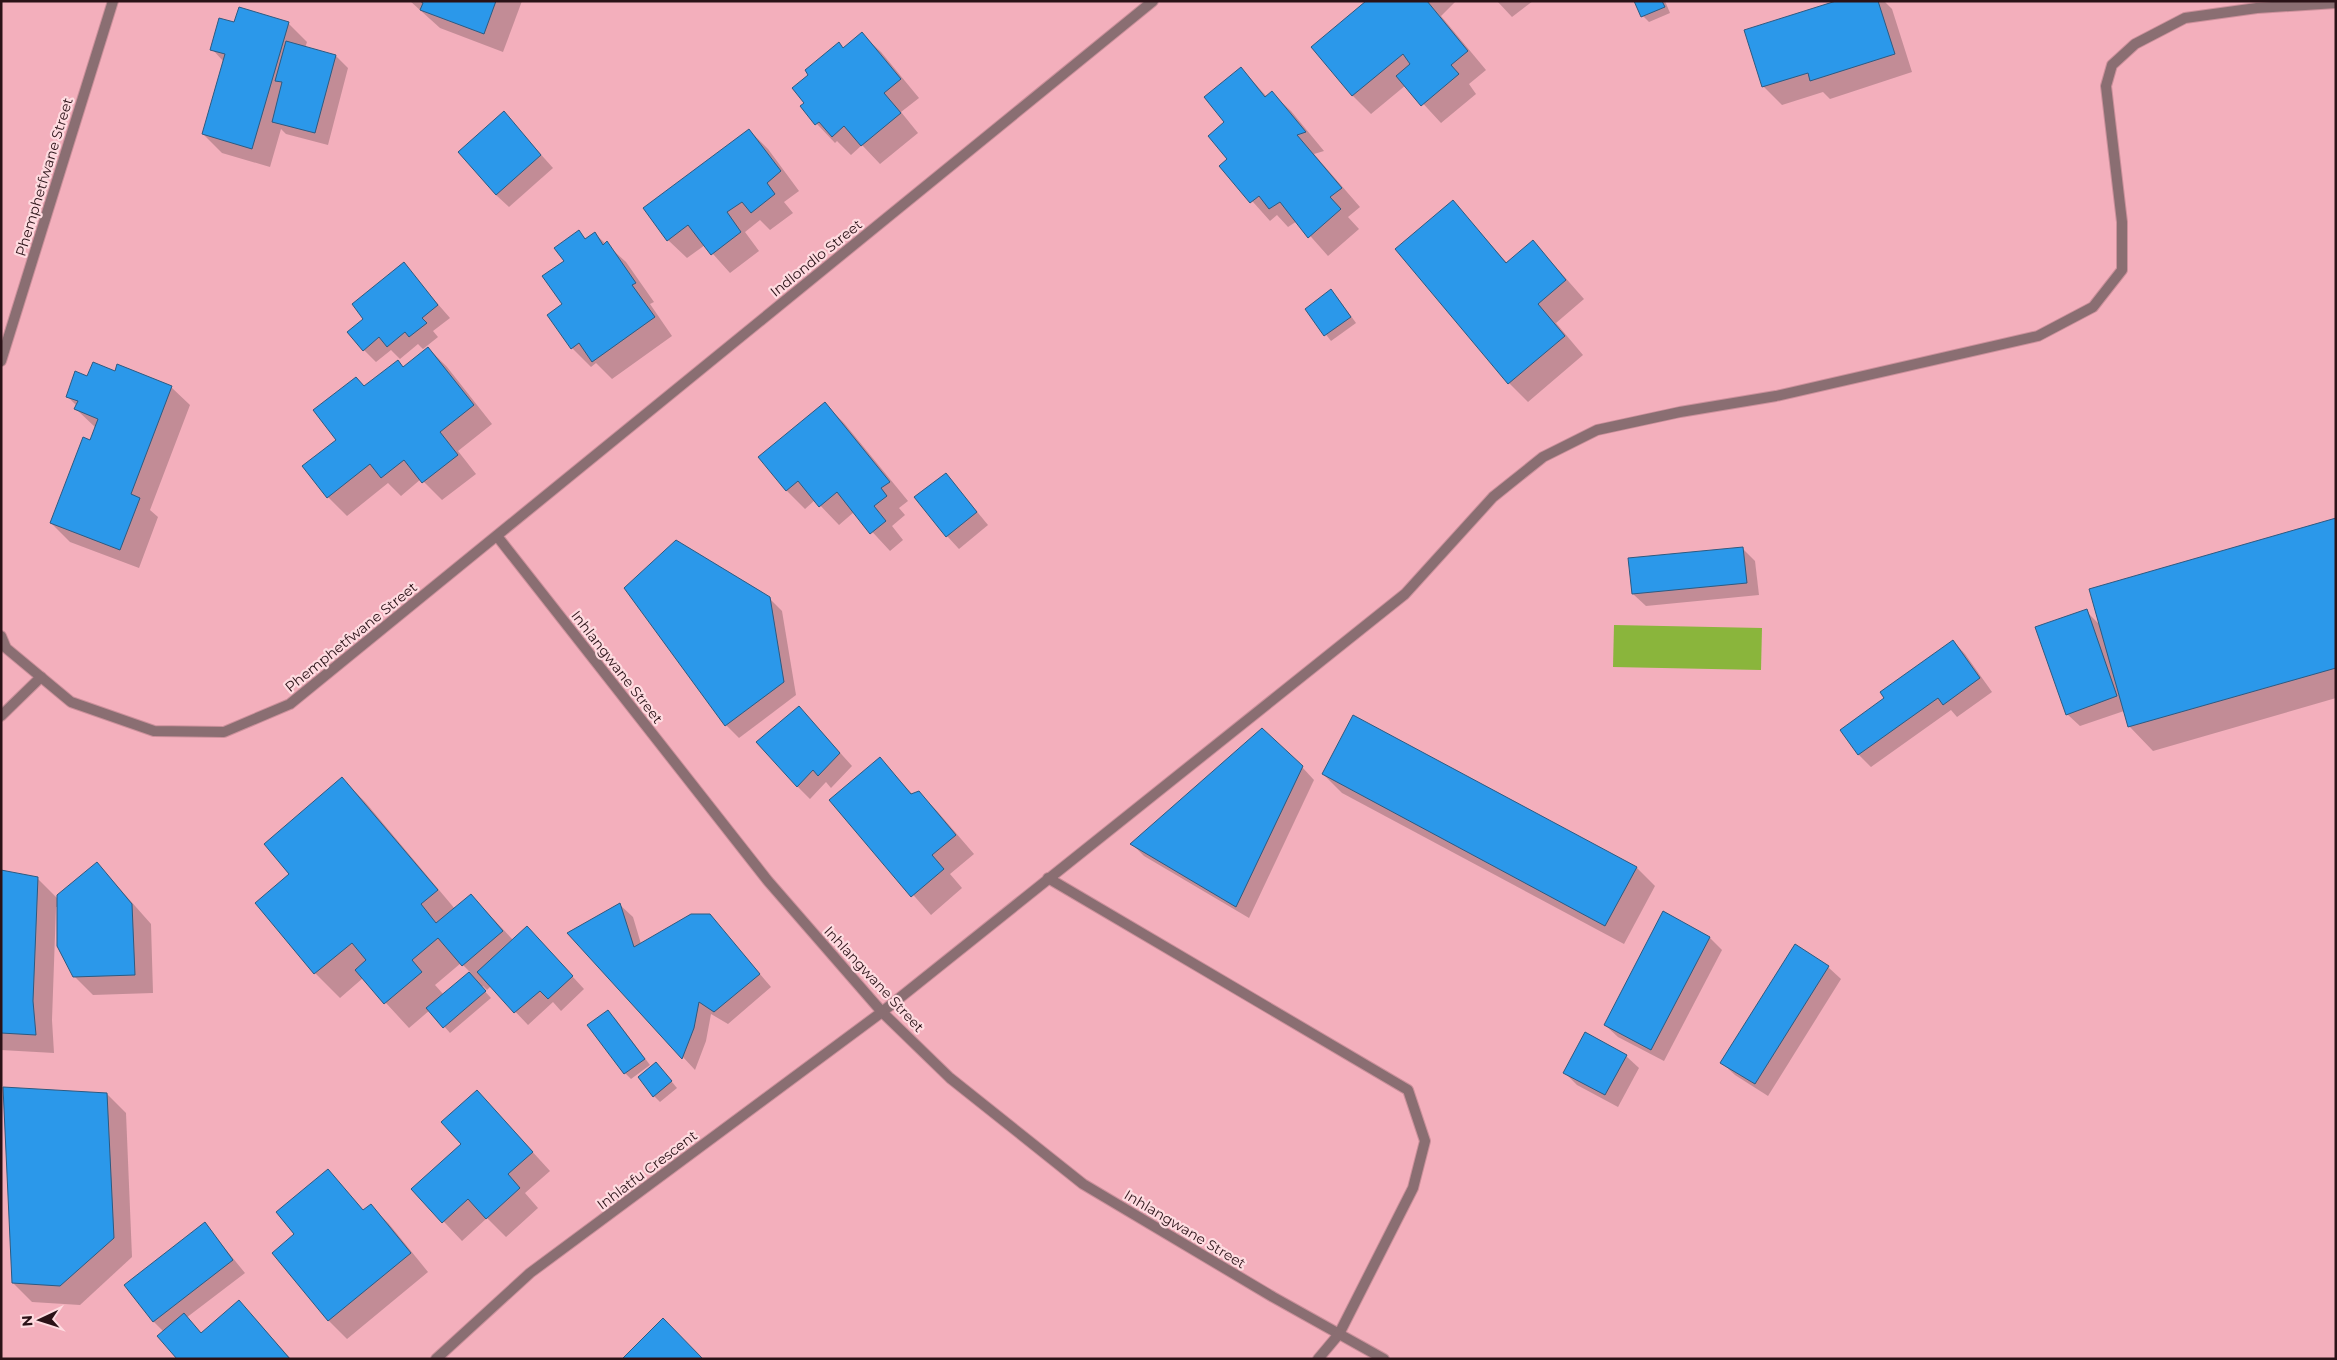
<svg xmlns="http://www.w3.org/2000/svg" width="2337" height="1360" viewBox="0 0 2337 1360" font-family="Montserrat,sans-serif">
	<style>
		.water { fill: #8ab53c }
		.shadow { fill: #0003; fill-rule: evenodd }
		.building { fill: #2b98ea; stroke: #2d5a81 }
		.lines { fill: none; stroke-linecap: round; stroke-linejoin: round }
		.service-casing { stroke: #cb909b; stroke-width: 12 }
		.minor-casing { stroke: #cb909b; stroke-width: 12 }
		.service { stroke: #8a6e72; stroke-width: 10 }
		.minor { stroke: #8a6e72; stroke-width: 10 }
		.labels { text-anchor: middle; stroke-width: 4.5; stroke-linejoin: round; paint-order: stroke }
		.street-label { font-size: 14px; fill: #2a1217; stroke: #fedbe0 }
	</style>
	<rect width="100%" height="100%" fill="#f3afbc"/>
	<polygon class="water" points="1614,625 1762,628 1761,670 1613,667"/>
	<g class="shadow">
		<polygon points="410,1 522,1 503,52 440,28"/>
		<polygon points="1368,1 1456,1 1441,16 1486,70 1469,84 1476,94 1441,123 1406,85 1371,114 1353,96 1313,47"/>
		<polygon points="1497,1 1533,1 1512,17"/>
		<polygon points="1636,1 1665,1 1670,13 1649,22 1643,16"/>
		<polygon points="1840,1 1884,1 1892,9 1912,72 1830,99 1823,92 1782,105 1763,86"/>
		<polygon points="288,23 307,42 305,48 336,56 348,68 328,145 286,134 281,129 270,167 222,153 203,134 224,62 212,49"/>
		<polygon points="862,34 881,52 919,98 901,112 918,133 880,164 862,145 851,155 837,141 835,143 801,107 843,49"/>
		<polygon points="1241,68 1267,97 1272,93 1291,111 1324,151 1314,154 1360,207 1348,217 1359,229 1328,256 1297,221 1288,227 1277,215 1270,221 1221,166 1229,159 1226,122"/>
		<polygon points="504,113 553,168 509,207 496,195"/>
		<polygon points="749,130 768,149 799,191 784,202 793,213 770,230 760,220 745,232 759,251 730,273 705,245 687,258 668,240"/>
		<polygon points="1453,202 1507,263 1533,241 1584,299 1556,323 1583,355 1528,402 1509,383"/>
		<polygon points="579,232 586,239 595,234 626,262 654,302 650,304 672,336 612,379 596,363 591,367 572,348 549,315 564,304 565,261"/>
		<polygon points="403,264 450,318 433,331 438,337 423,349 418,344 400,359 391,350 376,362 364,350"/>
		<polygon points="1337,297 1356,323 1331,341 1307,310"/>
		<polygon points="428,348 447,367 492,424 458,451 476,474 442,500 421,479 401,496 388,483 347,516 328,497 304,466 338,440 365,387 398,362 404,368"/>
		<polygon points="116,373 171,387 190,405 150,510 158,517 139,568 70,542 51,523 96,428 76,409 77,406 67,396 88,378"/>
		<polygon points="825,404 844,423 908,501 899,508 905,515 892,526 903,540 890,551 854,512 839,525 815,500 805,509 786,490"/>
		<polygon points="946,474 988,525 959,549 947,536"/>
		<polygon points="2336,520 2336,698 2153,751 2129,726 2124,711 2080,726 2067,714 2086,611 2100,625"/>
		<polygon points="1742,548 1755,561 1759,595 1646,606 1633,594"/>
		<polygon points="625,588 769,598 782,611 796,695 739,738 726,725"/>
		<polygon points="1953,641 1965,654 1992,692 1957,717 1951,710 1871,767 1859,755 1842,730 1886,698"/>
		<polygon points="799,707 852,766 831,788 826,782 810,799 797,786"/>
		<polygon points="880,758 913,795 918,792 937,811 974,854 950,874 962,888 931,915 830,801"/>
		<polygon points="1302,767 1314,780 1249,918 1144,856 1132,844"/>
		<polygon points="1323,774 1637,868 1655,886 1624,944 1342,793"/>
		<path d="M342,778l24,25 89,106 16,-14 42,45h26l45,49 -23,22 -8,-9 -25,23 -37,-39 -4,4 -4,-4 -2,1 10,11 -41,35 -20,-23 -21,18 -46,-50 -23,20 -25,-25 -58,-70 33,-28zM461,963l9,9 -26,23 -9,-10z"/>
		<polygon points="97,863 151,924 153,993 93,995 74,976 58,907 56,907 52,1020 54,1053 1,1050 1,872 37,878 58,899"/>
		<polygon points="620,905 633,917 641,944 709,915 771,987 728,1024 711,1014 706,1041 695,1070 569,934"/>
		<polygon points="1710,938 1722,950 1664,1061 1618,1037 1605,1025"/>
		<polygon points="1828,967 1841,979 1768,1096 1735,1075 1722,1063"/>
		<polygon points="614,1017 650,1065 631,1079 625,1073"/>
		<polygon points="1626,1056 1639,1068 1618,1107 1577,1085 1564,1072"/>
		<polygon points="662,1070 677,1088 660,1102 654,1096"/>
		<polygon points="477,1091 550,1171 525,1193 538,1208 506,1237 487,1218 462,1241 413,1189 462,1144"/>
		<polygon points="107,1094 126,1113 132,1257 80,1305 32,1302 13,1283"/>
		<polygon points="328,1171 364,1211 371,1206 389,1224 428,1272 347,1339 329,1321 273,1254 296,1234"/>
		<polygon points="205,1224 245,1273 186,1318 202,1334 239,1301 291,1359 179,1359 164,1332 153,1321"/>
	</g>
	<g class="building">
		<polygon points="420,1 496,1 484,34 420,10 423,3"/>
		<polygon points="1366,1 1427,1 1468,51 1451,65 1459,74 1421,106 1396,76 1410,64 1403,54 1352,96 1311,47"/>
		<polygon points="1634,1 1662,1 1665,7 1641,17"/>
		<polygon points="1836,1 1878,1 1895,54 1810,81 1808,73 1762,87 1744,30"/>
		<polygon points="239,7 289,22 252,149 202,134 225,54 210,50 219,18 234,22"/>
		<polygon points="862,32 901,79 884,93 901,113 861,146 844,126 832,137 819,122 815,125 800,106 804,103 792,88 808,75 805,70 839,42 843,48"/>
		<polygon points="286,41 336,55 315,133 272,122 282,82 275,81"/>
		<polygon points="1241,67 1265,97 1272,91 1306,132 1297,135 1342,188 1330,197 1341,209 1308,238 1280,202 1269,209 1259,196 1250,203 1219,166 1227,159 1208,136 1224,122 1204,97"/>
		<polygon points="504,111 541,155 496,195 458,152"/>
		<polygon points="749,129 781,171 767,183 775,194 751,213 742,202 727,212 741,232 711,255 688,225 667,241 643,208"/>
		<polygon points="1453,200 1506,263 1533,240 1566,280 1538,304 1565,336 1508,384 1395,249"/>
		<polygon points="579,230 585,239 595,232 603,245 607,241 636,283 632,285 655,317 592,362 579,343 571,349 547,315 562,304 542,276 564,261 554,248"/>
		<polygon points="404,262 438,305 422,318 427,323 409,337 405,332 387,347 379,337 363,351 347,332 363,319 352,304"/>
		<polygon points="1331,289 1351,317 1324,336 1305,309"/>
		<polygon points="428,347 474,405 440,432 458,455 422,483 404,460 381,478 370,464 327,498 302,466 336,440 313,410 356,377 364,386 398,360 403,367"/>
		<polygon points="93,362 115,371 117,364 172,386 131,494 140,498 120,550 50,523 83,437 90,440 98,419 74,409 78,401 66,397 75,371 87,376"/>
		<polygon points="825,402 890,482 881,488 887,496 874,506 886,521 870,534 837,492 819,507 798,481 786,491 758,457"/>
		<polygon points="946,473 977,512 946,537 914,497"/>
		<polygon points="2336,518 2336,668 2128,727 2089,589"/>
		<polygon points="676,540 770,597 784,682 725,726 624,588"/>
		<polygon points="1743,547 1747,583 1632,594 1628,558"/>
		<polygon points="2087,609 2117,696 2066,715 2035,627"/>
		<polygon points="1953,640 1980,678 1943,705 1938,698 1858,755 1840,730 1884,698 1880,692"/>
		<polygon points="799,706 840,753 818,776 813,770 797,787 756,742"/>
		<polygon points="1353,715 1637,867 1605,926 1322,774"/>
		<polygon points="1262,728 1303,766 1236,907 1130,844"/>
		<polygon points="880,757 911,794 919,791 956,835 932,855 944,869 911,897 829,800"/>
		<polygon points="342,777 438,890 421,904 436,923 471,894 503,931 462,966 438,938 412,960 422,972 384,1004 355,970 366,960 352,943 314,974 255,903 289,874 264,844"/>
		<polygon points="97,862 132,904 135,975 73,977 57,946 57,895"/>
		<polygon points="1,870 38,877 33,1001 36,1035 1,1033"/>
		<polygon points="620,903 634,947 691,914 710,914 760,974 714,1012 699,1002 694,1028 682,1059 567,933"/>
		<polygon points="1663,911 1710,937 1651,1050 1604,1025"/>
		<polygon points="527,926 573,976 548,999 540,991 514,1013 477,972"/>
		<polygon points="1795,944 1829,966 1755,1084 1720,1063"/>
		<polygon points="469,972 486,991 443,1028 426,1008"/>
		<polygon points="608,1010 645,1059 624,1074 587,1025"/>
		<polygon points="1585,1032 1627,1055 1605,1095 1563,1073"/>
		<polygon points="656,1062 672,1081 653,1097 638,1077"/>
		<polygon points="3,1087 107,1093 114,1238 60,1286 12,1283"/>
		<polygon points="477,1090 533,1152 508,1174 520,1188 486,1219 468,1199 442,1223 411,1189 461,1144 441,1122"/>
		<polygon points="328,1169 363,1210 371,1204 411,1253 328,1321 272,1253 294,1234 276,1212"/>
		<polygon points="205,1222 233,1260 153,1322 124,1285"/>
		<polygon points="239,1300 290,1359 177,1359 157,1336 184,1313 201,1333"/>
		<polygon points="663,1318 703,1359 622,1359"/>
	</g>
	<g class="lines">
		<defs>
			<g id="service">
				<polyline points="1048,878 1408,1090 1425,1141 1413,1188 1339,1334"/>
				<polyline points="882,1012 1405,594 1493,497 1543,457 1597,430 1680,412 1776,396 2038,336 2093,307 2122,270 2122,222 2106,86 2112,65 2135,44 2185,18 2257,8 2336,3"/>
			</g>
			<g id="minor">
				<polyline points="1,361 113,1"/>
				<polyline points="497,536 768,881 882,1012 950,1078 1083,1184 1273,1297 1384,1359"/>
				<polyline points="1,636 6,648 71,702 154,731 224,732 290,704 1153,1"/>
				<polyline points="1,716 41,677"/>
				<polyline points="436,1359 530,1273 882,1012"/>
				<polyline points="1318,1359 1339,1334"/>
			</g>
		</defs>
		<use href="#service" class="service-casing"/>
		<use href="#minor" class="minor-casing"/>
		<use href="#service" class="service"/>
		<use href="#minor" class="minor"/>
	</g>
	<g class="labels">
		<g class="street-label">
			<text transform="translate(44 177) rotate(-73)" y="5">Phemphetfwane Street</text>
			<text transform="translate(816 258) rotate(-39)" y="5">Indlondlo Street</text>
			<text transform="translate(351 637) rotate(-39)" y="5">Phemphetfwane Street</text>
			<text transform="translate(617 667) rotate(52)" y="5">Inhlangwane Street</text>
			<text transform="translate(874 979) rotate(47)" y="5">Inhlangwane Street</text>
			<text transform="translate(647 1170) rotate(-37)" y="5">Inhlatfu Crescent</text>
			<text transform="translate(1185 1229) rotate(31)" y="5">Inhlangwane Street</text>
		</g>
	</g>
	<rect width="2337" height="1360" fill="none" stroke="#2a1217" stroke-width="5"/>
	<g transform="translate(40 1320) rotate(266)" stroke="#fedbe0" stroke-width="4" paint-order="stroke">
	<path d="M0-4L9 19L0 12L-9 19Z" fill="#2a1217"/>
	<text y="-8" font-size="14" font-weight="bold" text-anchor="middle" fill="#2a1217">N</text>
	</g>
</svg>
